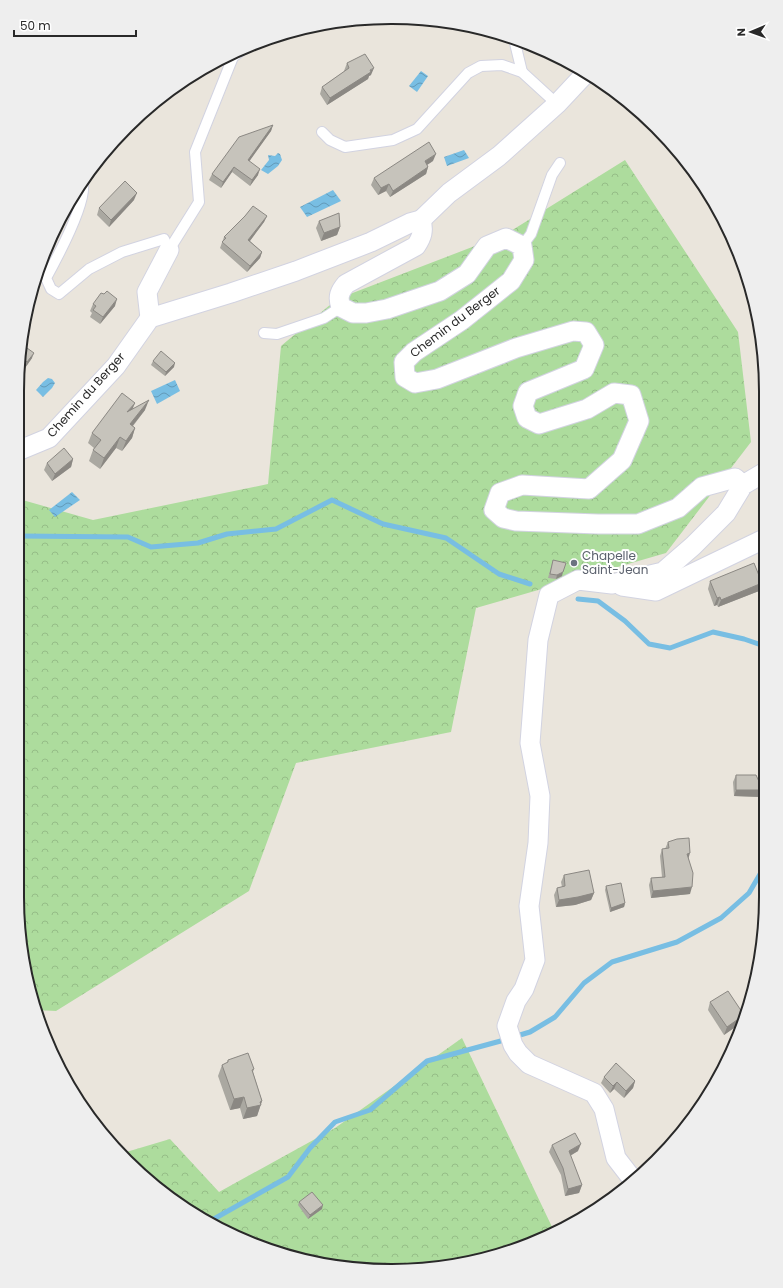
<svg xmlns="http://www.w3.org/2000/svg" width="783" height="1288" viewBox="0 0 783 1288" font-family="Poppins,sans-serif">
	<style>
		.forest { fill: url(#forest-crowns) }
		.water { fill: url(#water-waves) }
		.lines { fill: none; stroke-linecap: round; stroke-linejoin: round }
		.stream { stroke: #78bee3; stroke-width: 5 }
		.service-casing { stroke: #d2d3e1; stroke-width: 12 }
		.minor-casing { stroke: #d2d3e1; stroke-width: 21 }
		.service { stroke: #fff; stroke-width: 10 }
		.minor { stroke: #fff; stroke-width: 19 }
		.wall { fill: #aaa8a1 }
		.shaded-wall { fill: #8b8883 }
		.building { fill: #c6c3bb; stroke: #8b8883 }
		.worship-dot { fill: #6b7280; stroke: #fff; stroke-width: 1.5 }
		.labels { text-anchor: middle; stroke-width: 4; stroke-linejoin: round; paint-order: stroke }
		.street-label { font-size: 12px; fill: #292929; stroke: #fff }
		.worship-label { font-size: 12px; fill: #5b616d; stroke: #fff; text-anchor: start }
		.rim { fill: none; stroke: #292929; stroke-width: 2 }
	</style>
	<defs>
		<pattern id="forest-crowns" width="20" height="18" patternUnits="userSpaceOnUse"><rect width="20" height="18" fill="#addc9d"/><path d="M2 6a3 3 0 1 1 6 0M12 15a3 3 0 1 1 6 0" fill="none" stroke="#95bd87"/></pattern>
		<pattern id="water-waves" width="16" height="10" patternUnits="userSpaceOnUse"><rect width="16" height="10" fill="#78bee3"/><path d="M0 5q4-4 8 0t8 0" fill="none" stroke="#629ab8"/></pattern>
	</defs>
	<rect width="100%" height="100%" fill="#eae5dc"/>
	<g class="forest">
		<polygon points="625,160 738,332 751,442 666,553 476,608 451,732 296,763 249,891 56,1011 36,1010 17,896 19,499 93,520 268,484 281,346 337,299 506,234"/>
		<polygon points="462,1038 553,1229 512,1251 391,1271 271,1251 164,1194 123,1153 170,1139 219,1192 335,1128"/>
	</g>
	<g class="water">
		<polygon points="421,71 428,76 417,92 409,86"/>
		<polygon points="464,150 469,158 447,166 444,157"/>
		<polygon points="278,153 280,154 282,160 278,166 268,174 261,170 269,160 268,155 275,156"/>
		<polygon points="333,190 341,201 307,217 300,207"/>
		<polygon points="48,378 52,379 55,383 52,388 43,397 36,390 43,382"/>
		<polygon points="175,380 180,391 157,404 151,391"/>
		<polygon points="72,492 80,500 55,517 49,510"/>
	</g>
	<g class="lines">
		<g class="stream">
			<polyline points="19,536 128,537 151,547 198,543 227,534 276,529 332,500 383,524 446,538 499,574 530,584"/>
			<polyline points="578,599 598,601 625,621 649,644 670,648 713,632 744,639 764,646"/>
			<polyline points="520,1035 530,1032 555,1017 584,983 612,962 677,942 721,918 749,893 763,869"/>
			<polyline points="212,1220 288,1177 310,1148 335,1122 370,1110 427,1061 508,1039"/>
		</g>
		<defs>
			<g id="service">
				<polyline points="514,39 522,72"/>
				<polyline points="322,132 330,140 345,147 393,140 417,129 468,73 481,66 502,65 522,72 557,104"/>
				<path d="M83,184c3,21 -26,74 -37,94l5,11 8,5 30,-25 33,-17 42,-13 5,11"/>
				<polyline points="522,246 531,234 552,175 560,163"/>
				<polyline points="169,250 199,202 195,152 233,57 242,50"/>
				<polyline points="264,333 277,334 324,318 341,307"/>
			</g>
			<g id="minor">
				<polyline points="421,220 449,193 499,156 557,104 586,73"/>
				<polyline points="150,318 147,292 169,250"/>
				<path d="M20,450l29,-12 67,-72 34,-48 81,-25 65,-22 75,-29 39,-19 11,-3c3,11 1,17 -5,26l-70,38c-6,7 -9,13 -5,23l12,6h13l21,-4 53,-18 27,-17 20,-28 19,-8 16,8 2,14 -13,21 -49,39 -48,32 -10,10 1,15 10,6 22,-4 79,-31 57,-17 13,1 8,13 -10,24 -56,23 -5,14 4,12 12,6 48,-15 27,-16 17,2 8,26 -17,39 -33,29 -67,-4 -22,8 -6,17 9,8 13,3 82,3h40l40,-16 24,-21 33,-9 8,7"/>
				<polyline points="622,586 656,591 764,539"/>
				<polyline points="633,1180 616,1158 604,1109 594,1093 529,1064 518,1053 513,1045 507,1026 516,1001 524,989 535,960 529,906 538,843 540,796 530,743 538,640 549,595 578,580 612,584 663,572 693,546 726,513 743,485 765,472"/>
			</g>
		</defs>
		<use href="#service" class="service-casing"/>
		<use href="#minor" class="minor-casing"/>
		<use href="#service" class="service"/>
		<use href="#minor" class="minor"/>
	</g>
	<g class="wall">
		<polygon points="347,63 371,75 369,76 368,79 327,105 320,94 322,87 345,71 344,71"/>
		<polygon points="273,125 271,131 249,161 258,175 250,186 232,172 221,188 209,180 212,174"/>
		<polygon points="433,161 427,165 428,167 426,174 390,197 386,191 378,195 371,185 374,178"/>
		<polygon points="134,200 109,227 97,215 99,208"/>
		<polygon points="267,216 264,222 250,241 262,252 260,258 247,272 220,248 224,237"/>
		<polygon points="319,221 340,227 337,235 321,241 316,228"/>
		<polygon points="724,224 727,231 723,228"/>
		<polygon points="93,304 115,306 100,324 90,317 92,313 90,311"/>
		<polygon points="20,343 32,358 25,368 20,364"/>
		<polygon points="153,361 174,367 165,376 151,365"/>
		<polygon points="133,409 145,410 133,426 135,428 132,438 122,451 116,448 100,469 89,461 93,450 94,448 88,443 92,433"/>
		<polygon points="73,459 71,467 52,481 44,470 47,463"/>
		<polygon points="553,560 562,576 556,579 548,578"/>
		<polygon points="710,581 762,583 759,591 718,607 717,605 714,606 708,589"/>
		<polygon points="764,734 764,757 760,756 762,739"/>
		<polygon points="736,775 761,797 734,796 733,782"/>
		<polygon points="668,842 689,859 690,894 651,898 649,885 651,878 662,877 660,856 662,849 665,849"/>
		<polygon points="564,875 594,893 591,900 575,905 556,907 554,895 557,888 562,887 561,882"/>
		<polygon points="606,886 625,903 624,907 610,912 605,890"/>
		<polygon points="710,1002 744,1015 741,1023 724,1035 708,1010"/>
		<polygon points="228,1060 254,1069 253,1072 262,1101 257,1116 243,1119 240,1108 230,1110 218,1076 222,1065 227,1063"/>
		<polygon points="604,1077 635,1081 633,1088 624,1098 614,1089 610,1093 601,1083"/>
		<polygon points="552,1145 578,1151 570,1156 582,1185 579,1193 565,1196 561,1175 549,1152"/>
		<polygon points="299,1202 322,1209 308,1219 298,1205"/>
	</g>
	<g class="shaded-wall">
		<polygon points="374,68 371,75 369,76 368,79 327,105 330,98"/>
		<polygon points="273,125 271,131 246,166 248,160"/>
		<polygon points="436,154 433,161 422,168 425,161"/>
		<polygon points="234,167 232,172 221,188 223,182"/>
		<polygon points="428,167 426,174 390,197 393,191"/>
		<polygon points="260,169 258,175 250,186 252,180"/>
		<polygon points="389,184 386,191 378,195 381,188"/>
		<polygon points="137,193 134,200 109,227 111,220"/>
		<polygon points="267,216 264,222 246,246 248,240"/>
		<polygon points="340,227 337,235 321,241 324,233"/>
		<polygon points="262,252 260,258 247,272 250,266"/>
		<polygon points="39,285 36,293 32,297 34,291"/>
		<polygon points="117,299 115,306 100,324 103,317"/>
		<polygon points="34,353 32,358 25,368 27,362"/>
		<polygon points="175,363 174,367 165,376 166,372"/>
		<polygon points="149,400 145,410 126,434 130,424"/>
		<polygon points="135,403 131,413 127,412"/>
		<polygon points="135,428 132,438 122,451 126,441"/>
		<polygon points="120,437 116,448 100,469 104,458"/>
		<polygon points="73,459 71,467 52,481 55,474"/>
		<polygon points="563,572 562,576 556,579 557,575"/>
		<polygon points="762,583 759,591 718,607 721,600"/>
		<polygon points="720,597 717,605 714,606 717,598"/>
		<polygon points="762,750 764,750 764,757 760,756"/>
		<polygon points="736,790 763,790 761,797 734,796"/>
		<polygon points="690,853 688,860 687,854"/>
		<polygon points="692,887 690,894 651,898 653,891"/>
		<polygon points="594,893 591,900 575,905 556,907 559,900"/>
		<polygon points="625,903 624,907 610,912 611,908"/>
		<polygon points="744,1015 741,1023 724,1035 727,1027"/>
		<polygon points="635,1081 633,1088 624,1098 626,1091"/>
		<polygon points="617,1082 614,1089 610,1093 613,1086"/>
		<polygon points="244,1097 240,1108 230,1110 234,1099"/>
		<polygon points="262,1101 257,1116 243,1119 247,1108"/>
		<polygon points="581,1144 578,1151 566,1158 569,1151"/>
		<polygon points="582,1185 579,1193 565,1196 568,1189"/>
		<polygon points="323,1205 322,1209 308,1219 310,1215"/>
	</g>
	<g class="building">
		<polygon points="365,54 374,68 370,70 371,72 330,98 322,87 349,68 347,63"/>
		<polygon points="273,125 248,160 260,169 252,180 234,167 223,182 212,174 239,137"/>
		<polygon points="429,142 436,154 425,161 428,167 393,191 389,184 381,188 374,178"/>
		<polygon points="125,181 137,193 111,220 99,208"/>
		<polygon points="253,206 267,216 248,240 262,252 250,266 222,242 226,238 224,237 245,216"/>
		<polygon points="339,213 340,227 324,233 319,221"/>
		<polygon points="36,283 39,285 34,291"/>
		<polygon points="107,291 117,299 103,317 93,310 96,306 93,304 101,293 104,294"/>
		<polygon points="20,343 34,353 27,362 20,357"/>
		<polygon points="161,351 175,363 166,372 153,361"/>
		<polygon points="122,393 135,403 127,412 149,400 130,424 135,428 126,441 120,437 104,458 93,450 101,440 92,433"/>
		<polygon points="64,448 73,459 55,474 47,463"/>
		<polygon points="553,560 566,563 563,572 557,575 550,574"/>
		<polygon points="754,563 762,583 721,600 720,597 717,598 710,581"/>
		<polygon points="764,736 764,750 762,750"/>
		<polygon points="736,775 756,775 763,790 736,790"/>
		<polygon points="689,838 690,853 687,854 693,873 692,887 653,891 651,878 665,877 662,849 669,848 668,842 677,839"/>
		<polygon points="589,870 594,893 578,897 559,900 557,888 565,886 564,875"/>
		<polygon points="621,883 625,903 611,908 606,886"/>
		<polygon points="728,991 744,1015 727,1027 710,1002"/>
		<polygon points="248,1053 254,1069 252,1070 262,1101 260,1102 261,1105 247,1108 244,1097 234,1099 222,1065 228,1062 228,1060"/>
		<polygon points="616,1063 635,1081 626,1091 617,1082 613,1086 604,1077"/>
		<polygon points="575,1133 581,1144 569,1151 582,1185 568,1189 563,1168 552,1145"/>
		<polygon points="312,1192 323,1205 310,1215 299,1202"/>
	</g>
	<circle class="worship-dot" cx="574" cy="563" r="4"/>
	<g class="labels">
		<g class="street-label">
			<text transform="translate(455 322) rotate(-37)" y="4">Chemin du Berger</text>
			<text transform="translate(86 395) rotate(-48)" y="4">Chemin du Berger</text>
		</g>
		<g class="worship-label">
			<text x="582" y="560">Chapelle<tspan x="582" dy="14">Saint-Jean</tspan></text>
		</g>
	</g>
	<path d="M0 0H783V1288H0ZM391 24H392A367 367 0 0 1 759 391V897A367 367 0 0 1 392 1264H391A367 367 0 0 1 24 897V391A367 367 0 0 1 391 24Z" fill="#eee" fill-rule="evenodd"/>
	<path class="rim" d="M391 24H392A367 367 0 0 1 759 391V897A367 367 0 0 1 392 1264H391A367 367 0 0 1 24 897V391A367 367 0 0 1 391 24Z"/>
	<g transform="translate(751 32) rotate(268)" stroke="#ffffff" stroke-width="3" paint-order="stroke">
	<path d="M0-3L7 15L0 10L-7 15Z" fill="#292929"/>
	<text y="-6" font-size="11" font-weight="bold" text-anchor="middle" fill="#292929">N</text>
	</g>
	<path d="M14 30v6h122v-6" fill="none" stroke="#292929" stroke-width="2"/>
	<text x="20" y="30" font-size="12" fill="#292929" stroke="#ffffff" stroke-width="3" paint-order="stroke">50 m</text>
</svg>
